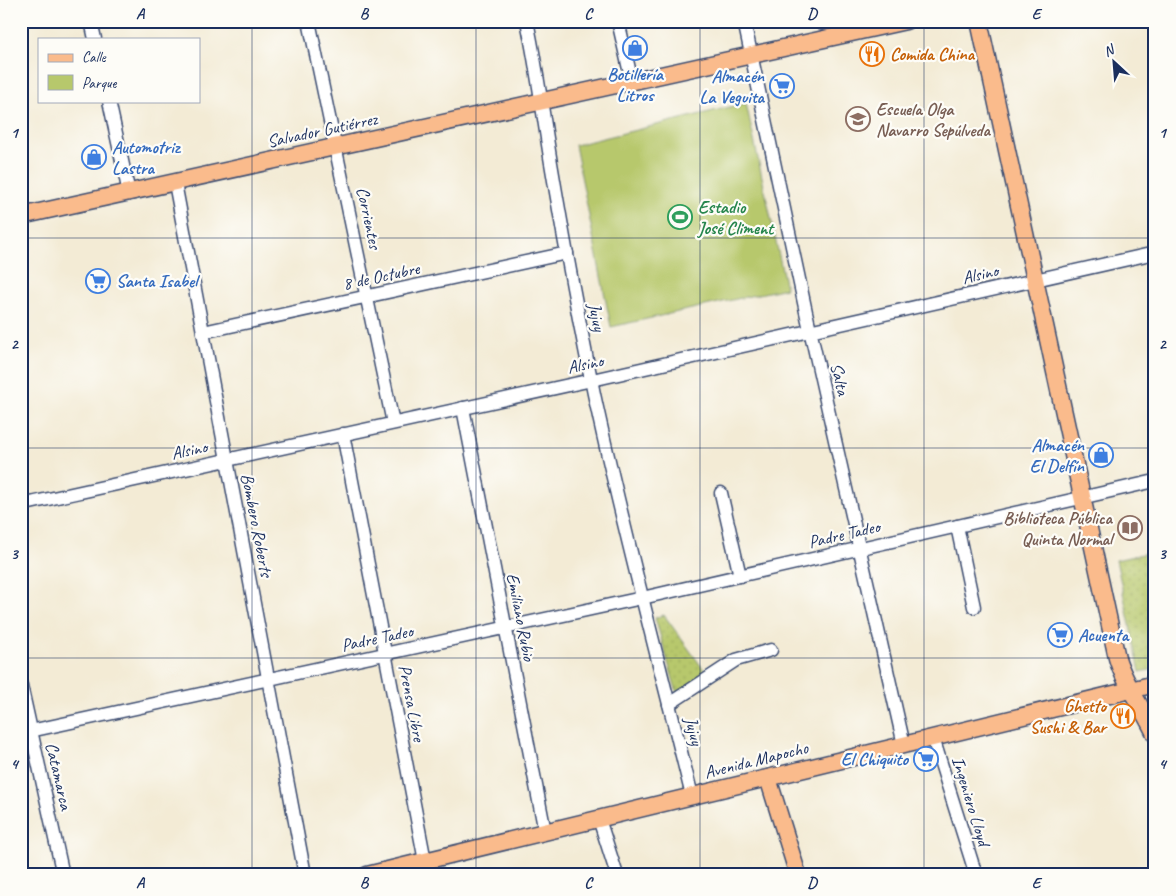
<svg xmlns="http://www.w3.org/2000/svg" width="1176" height="896" viewBox="0 0 1176 896" font-family="Caveat,sans-serif">
	<style>
		.green { fill: url(#green-dots); stroke: #697c65 }
		.pitch { fill: #b7c86c; stroke: #697c65 }
		.lines { fill: none; stroke-linecap: round; stroke-linejoin: round }
		.minor-casing { stroke: #3b4b70; stroke-width: 15 }
		.major-casing { stroke: #3b4b70; stroke-width: 19 }
		.minor { stroke: #fff; stroke-width: 12 }
		.major { stroke: #fabb8c; stroke-width: 16 }
		.grid { fill: none; stroke: #1b2f5e; stroke-width: 1; stroke-opacity: 0.55 }
		.labels { text-anchor: middle; stroke-width: 4.5; stroke-linejoin: round; paint-order: stroke }
		.food-label { font-size: 18px; font-weight: bold; fill: #c56008; stroke: #fdfcf7; text-anchor: start }
		.shop-label { font-size: 18px; font-weight: bold; fill: #366cbe; stroke: #fdfcf7; text-anchor: end }
		.education-label { font-size: 18px; font-weight: bold; fill: #785e54; stroke: #fdfcf7; text-anchor: start }
		.street-label { font-size: 18px; fill: #1b2f5e; stroke: #fdfcf7 }
		.leisure-label { font-size: 18px; font-weight: bold; fill: #27864d; stroke: #fdfcf7; text-anchor: start }
		.neatline { fill: none; stroke: #1b2f5e; stroke-width: 2 }
		.grid-label { font-size: 16px; text-anchor: middle; font-weight: bold; fill: #1b2f5e }
	</style>
	<defs>
		<pattern id="green-dots" width="8" height="8" patternUnits="userSpaceOnUse" patternTransform="scale(1.25)"><rect width="8" height="8" fill="#b7c86c"/><path d="M2 2h.1M6 6h.1" fill="none" stroke="#9dac60" stroke-width="1.8" stroke-linecap="round"/></pattern>
	</defs>
	<rect width="100%" height="100%" fill="#fdfcf7"/>
	<filter id="ink" filterUnits="userSpaceOnUse"><feTurbulence type="fractalNoise" baseFrequency=".02" numOctaves="2"/><feDisplacementMap in="SourceGraphic" scale="10" xChannelSelector="R" yChannelSelector="G"/><feConvolveMatrix kernelMatrix="1 2 1 2 8 2 1 2 1" color-interpolation-filters="sRGB"/></filter>
	<filter id="wash" filterUnits="userSpaceOnUse"><feTurbulence type="fractalNoise" baseFrequency=".0096" numOctaves="4" result="noise"/><feDisplacementMap in="SourceGraphic" scale="20" xChannelSelector="R" yChannelSelector="G"/><feGaussianBlur stdDeviation="1.12" result="paint"/><feColorMatrix in="noise" values="0 0 0 0 0 0 0 0 0 0 0 0 0 0 0 0 0 1.4 0 .05"/><feComposite in="paint" operator="in"/></filter>
	<g filter="url(#wash)">
		<rect width="100%" height="100%" fill="#f3ebd5"/>
		<g class="green">
			<polygon points="1155,551 1155,669 1140,672 1116,560"/>
			<polygon points="664,615 707,674 677,693 655,618"/>
		</g>
		<polygon class="pitch" points="746,103 786,288 611,327 575,145"/>
	</g>
	<g filter="url(#ink)">
		<g class="lines">
			<defs>
				<g id="minor">
					<polyline points="91,21 95,39"/>
					<polyline points="309,21 393,423"/>
					<path d="M527,21c10,47 16,94 24,142 13,77 27,154 43,231 29,135 65,268 98,402"/>
					<polyline points="618,21 632,82"/>
					<polyline points="744,21 806,312 904,745"/>
					<polyline points="109,101 129,193"/>
					<polyline points="175,183 305,875"/>
					<polyline points="203,332 567,253"/>
					<polyline points="463,408 545,832"/>
					<polyline points="343,434 425,861"/>
					<polyline points="721,493 740,576"/>
					<polyline points="21,505 592,380 1155,253"/>
					<polyline points="957,526 974,607"/>
					<polyline points="21,685 63,875"/>
					<polyline points="669,704 736,660 771,650"/>
					<polyline points="21,733 642,598 1155,481"/>
					<polyline points="933,738 976,875"/>
					<polyline points="599,819 617,875"/>
				</g>
				<g id="major">
					<path d="M979,21l138,637c8,27 26,50 38,76"/>
					<polyline points="21,216 906,21"/>
					<polyline points="768,778 798,875"/>
					<polyline points="367,875 1155,684"/>
				</g>
			</defs>
			<use href="#minor" class="minor-casing"/>
			<use href="#major" class="major-casing"/>
			<use href="#minor" class="minor"/>
			<use href="#major" class="major"/>
		</g>
	</g>
	<path class="grid" d="M252,21v854M476,21v854M700,21v854M924,21v854M21,238h1134M21,448h1134M21,658h1134"/>
	<defs>
		<symbol id="shop-ring" viewBox="-11 -11 22 22"><circle r="9.5" fill="#fdfcf7" stroke="#3f7fe0" stroke-width="1.5"/><path d="M-5-2.5h2.3a2.7 3.5 0 0 1 5.4 0H5L5.5 6h-11ZM-1.5-2.5h3a1.5 2.3 0 0 0-3 0Z" fill="#3f7fe0"/></symbol>
		<symbol id="restaurant-ring" viewBox="-11 -11 22 22"><circle r="9.5" fill="#fdfcf7" stroke="#e8710a" stroke-width="1.5"/><path d="M-5-6h1v4h1v-4h1v4h1v-4h1v5L-1.5 .5V6h-2V.5L-5-1ZM5-6V6H3V1.5H1.5Q1.5-4 5-6Z" fill="#e8710a"/></symbol>
		<symbol id="supermarket-ring" viewBox="-11 -11 22 22"><circle r="9.5" fill="#fdfcf7" stroke="#3f7fe0" stroke-width="1.5"/><path d="M-6-5.5h2.5l.6 2H6L4.5 2H-2.5L-4.4-4H-6ZM-1.5 3.2a1.3 1.3 0 1 0 .1 0ZM3 3.2a1.3 1.3 0 1 0 .1 0Z" fill="#3f7fe0"/></symbol>
		<symbol id="school-ring" viewBox="-11 -11 22 22"><circle r="9.5" fill="#fdfcf7" stroke="#8d6e63" stroke-width="1.5"/><path d="M0-5L7-2L0 1L-7-2ZM-4 1L0 2.5L4 1V4Q0 6-4 4Z" fill="#8d6e63"/></symbol>
		<symbol id="stadium-ring" viewBox="-11 -11 22 22"><circle r="9.5" fill="#fdfcf7" stroke="#2e9e5b" stroke-width="1.5"/><path d="M0-5a6.5 5 0 1 0 0 10a6.5 5 0 1 0 0-10ZM-3.5-1.8h7v3.6h-7Z" fill="#2e9e5b"/></symbol>
		<symbol id="library-ring" viewBox="-11 -11 22 22"><circle r="9.5" fill="#fdfcf7" stroke="#8d6e63" stroke-width="1.5"/><path d="M-6-4Q-3-5.5-.7-3.5V5Q-3 3-6 4ZM6-4Q3-5.5 .7-3.5V5Q3 3 6 4Z" fill="#8d6e63"/></symbol>
	</defs>
	<g fill-rule="evenodd">
		<use href="#shop-ring" x="621" y="34" width="28" height="28"/>
		<use href="#restaurant-ring" x="858" y="40" width="28" height="28"/>
		<use href="#supermarket-ring" x="768" y="72" width="28" height="28"/>
		<use href="#school-ring" x="844" y="105" width="28" height="28"/>
		<use href="#shop-ring" x="80" y="143" width="28" height="28"/>
		<use href="#stadium-ring" x="666" y="203" width="28" height="28"/>
		<use href="#supermarket-ring" x="84" y="267" width="28" height="28"/>
		<use href="#shop-ring" x="1087" y="441" width="28" height="28"/>
		<use href="#library-ring" x="1116" y="514" width="28" height="28"/>
		<use href="#supermarket-ring" x="1046" y="621" width="28" height="28"/>
		<use href="#restaurant-ring" x="1109" y="702" width="28" height="28"/>
		<use href="#supermarket-ring" x="912" y="745" width="28" height="28"/>
	</g>
	<g class="labels">
		<g class="food-label">
			<text x="890" y="60">Comida China</text>
			<text x="1106" y="712" text-anchor="end">Ghetto<tspan x="1106" dy="21">Sushi &amp; Bar</tspan></text>
		</g>
		<g class="shop-label">
			<text x="635" y="80" text-anchor="middle">Botillería<tspan x="635" dy="21">Litros</tspan></text>
			<text x="764" y="82">Almacén<tspan x="764" dy="21">La Veguita</tspan></text>
			<text x="112" y="153" text-anchor="start">Automotriz<tspan x="112" dy="21">Lastra</tspan></text>
			<text x="116" y="287" text-anchor="start">Santa Isabel</text>
			<text x="1084" y="451">Almacén<tspan x="1084" dy="21">El Delfín</tspan></text>
			<text x="1078" y="641" text-anchor="start">Acuenta</text>
			<text x="908" y="765">El Chiquito</text>
		</g>
		<g class="education-label">
			<text x="876" y="115">Escuela Olga<tspan x="876" dy="21">Navarro Sepúlveda</tspan></text>
			<text x="1112" y="524" text-anchor="end">Biblioteca Pública<tspan x="1112" dy="21">Quinta Normal</tspan></text>
		</g>
		<g class="street-label">
			<text transform="translate(322 130) rotate(-12)" y="6">Salvador Gutiérrez</text>
			<text transform="translate(369 218) rotate(78)" y="6">Corrientes</text>
			<text transform="translate(980 274) rotate(-13)" y="6">Alsino</text>
			<text transform="translate(381 276) rotate(-12)" y="6">8 de Octubre</text>
			<text transform="translate(597 317) rotate(79)" y="6">Jujuy</text>
			<text transform="translate(585 364) rotate(-12)" y="6">Alsino</text>
			<text transform="translate(840 379) rotate(77)" y="6">Salta</text>
			<text transform="translate(189 450) rotate(-12)" y="6">Alsino</text>
			<text transform="translate(257 525) rotate(79)" y="6">Bombero Roberts</text>
			<text transform="translate(844 534) rotate(-13)" y="6">Padre Tadeo</text>
			<text transform="translate(521 617) rotate(79)" y="6">Emiliano Rubio</text>
			<text transform="translate(377 638) rotate(-12)" y="6">Padre Tadeo</text>
			<text transform="translate(412 703) rotate(79)" y="6">Prensa Libre</text>
			<text transform="translate(694 731) rotate(76)" y="6">Jujuy</text>
			<text transform="translate(756 760) rotate(-14)" y="6">Avenida Mapocho</text>
			<text transform="translate(59 776) rotate(77)" y="6">Catamarca</text>
			<text transform="translate(971 801) rotate(73)" y="6">Ingeniero Lloyd</text>
		</g>
		<g class="leisure-label">
			<text x="698" y="213">Estadio<tspan x="698" dy="21">José Climent</tspan></text>
		</g>
	</g>
	<rect width="1176" height="896" fill="none" stroke="#fdfcf7" stroke-width="55"/>
	<rect x="38" y="38" width="162" height="65" fill="#fdfcf7" stroke="#a3aaba"/>
	<rect x="48" y="54" width="25" height="8" fill="#fabb8c" stroke="#a3aaba"/>
	<text x="82" y="62" font-size="15" fill="#1b2f5e">Calle</text>
	<rect x="48" y="75" width="25" height="15" fill="#b7c86c" stroke="#a3aaba"/>
	<text x="82" y="88" font-size="15" fill="#1b2f5e">Parque</text>
	<g transform="translate(1114 62) rotate(334)" stroke="#fdfcf7" stroke-width="4" paint-order="stroke">
	<path d="M0-4L9 19L0 12L-9 19Z" fill="#1b2f5e"/>
	<text y="-8" font-size="14" font-weight="bold" text-anchor="middle" fill="#1b2f5e">N</text>
	</g>
	<rect x="28" y="28" width="1120" height="840" class="neatline"/>
	<g class="grid-label">
		<text x="140" y="19">A</text>
		<text x="364" y="19">B</text>
		<text x="588" y="19">C</text>
		<text x="812" y="19">D</text>
		<text x="1036" y="19">E</text>
		<text x="14" y="138">1</text>
		<text x="1162" y="138">1</text>
		<text x="14" y="349">2</text>
		<text x="1162" y="349">2</text>
		<text x="14" y="559">3</text>
		<text x="1162" y="559">3</text>
		<text x="14" y="769">4</text>
		<text x="1162" y="769">4</text>
		<text x="140" y="888">A</text>
		<text x="364" y="888">B</text>
		<text x="588" y="888">C</text>
		<text x="812" y="888">D</text>
		<text x="1036" y="888">E</text>
	</g>
</svg>
